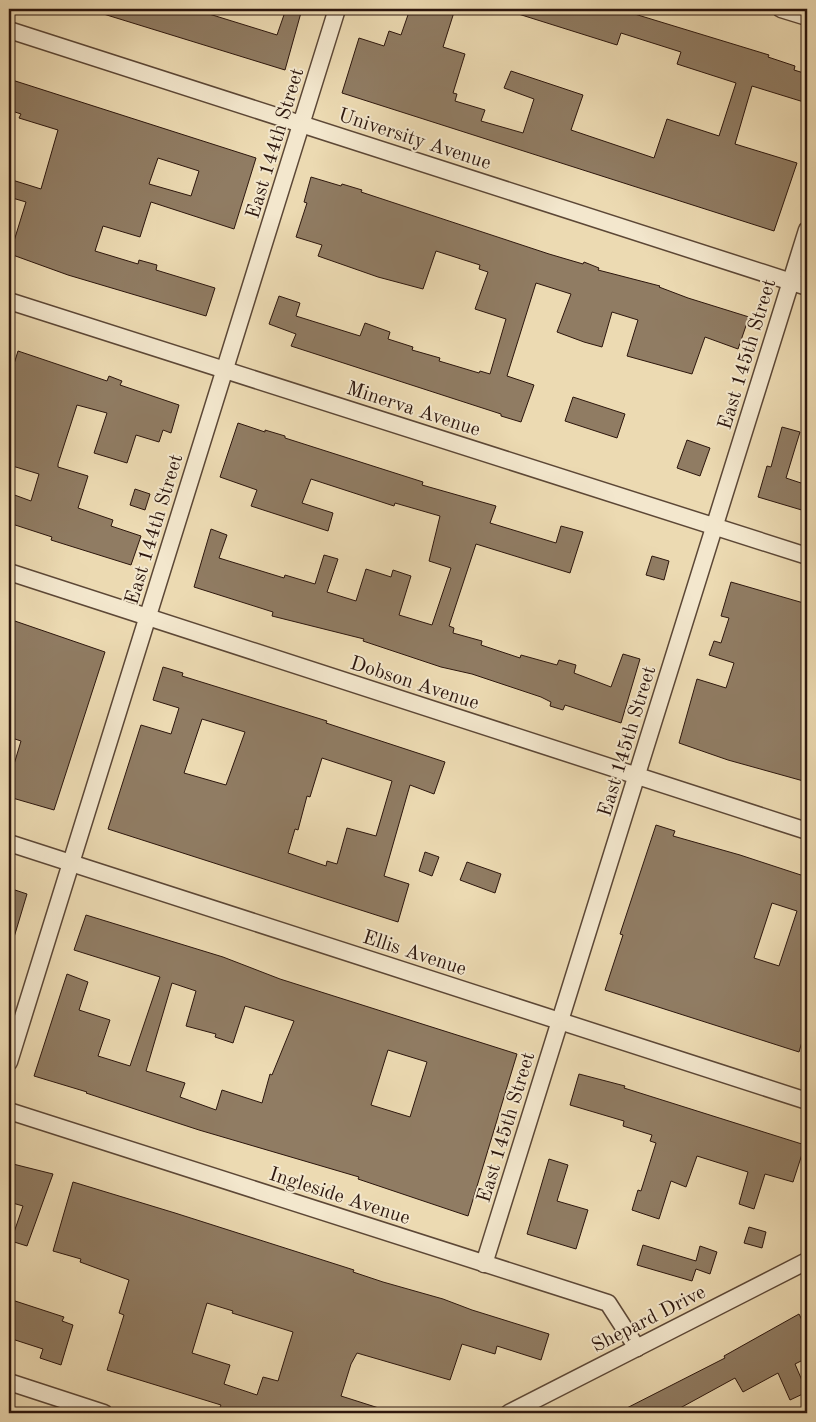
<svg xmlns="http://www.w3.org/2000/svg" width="816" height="1422" viewBox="0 0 816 1422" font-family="'Old Standard TT',serif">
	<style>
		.building { fill: #907c63; stroke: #2c160d; fill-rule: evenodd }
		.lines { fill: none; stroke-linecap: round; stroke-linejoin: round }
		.street-casing { stroke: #5c4736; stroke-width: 19 }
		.street { stroke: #f3e7cd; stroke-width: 16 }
		.labels { text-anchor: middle; stroke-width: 4; stroke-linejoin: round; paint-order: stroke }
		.street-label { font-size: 20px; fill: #2c160d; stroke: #f3e7cd }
	</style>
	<rect width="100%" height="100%" fill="#ecdab2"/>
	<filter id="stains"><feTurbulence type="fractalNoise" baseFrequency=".004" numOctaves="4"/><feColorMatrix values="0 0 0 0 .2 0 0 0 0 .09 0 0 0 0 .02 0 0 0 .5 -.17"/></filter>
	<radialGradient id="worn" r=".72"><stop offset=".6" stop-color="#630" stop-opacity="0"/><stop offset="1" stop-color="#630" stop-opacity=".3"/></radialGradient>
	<g class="building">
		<polygon points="98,9 193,9 277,35 286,9 302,9 285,70 97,12"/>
		<polygon points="410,9 455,9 443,47 465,54 453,93 457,94 455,101 485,110 481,121 523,133 534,99 504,88 511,71 583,95 571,130 654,158 667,119 719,136 736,83 677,64 681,52 621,33 617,45 512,12 512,9 629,9 628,12 769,55 768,57 795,66 794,70 807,74 807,103 752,86 735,144 797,163 774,231 342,93 359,38 384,46 389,31 401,35"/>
		<path d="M9,79l247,79 -22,71 -83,-27 -11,35 -37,-11 -8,25 43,13 1,-4 18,5 -1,5 59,18 -9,28 -138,-41 -58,-21 16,-52 -17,-5v-18l32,10 17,-59 -39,-12 2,-4 -12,-4zM158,158l41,13 -8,25 -42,-12z"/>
		<polygon points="311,177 341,186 342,184 362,190 361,192 549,254 583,264 584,262 599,268 598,270 660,286 659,287 688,298 749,317 738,349 705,337 692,374 627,356 638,320 612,312 602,347 584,342 557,332 571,294 536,283 507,376 534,385 521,422 501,416 501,414 291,346 296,334 269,324 279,296 300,303 296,316 360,336 365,323 390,332 388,339 413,347 412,350 440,358 439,361 479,373 480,371 490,374 506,319 475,309 488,272 479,269 480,265 436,251 423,289 378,277 318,256 322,245 296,237 307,203 304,202"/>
		<polygon points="18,351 107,381 109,376 122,381 120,385 179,405 171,433 163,430 159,442 136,435 127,463 94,453 107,413 77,405 58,464 58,467 88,476 78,508 113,520 111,526 141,536 131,565 51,540 52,537 9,523 9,493 31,501 39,474 9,465 9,380"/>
		<polygon points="573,397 625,414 617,438 565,421"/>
		<polygon points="238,423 265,432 265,430 285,436 285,438 423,482 422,485 496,506 490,523 556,543 561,526 583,532 570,573 476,544 449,626 454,628 453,633 482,641 481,645 520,658 521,655 557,665 559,660 576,665 574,673 611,687 623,654 640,659 621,723 565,705 563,710 550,706 551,702 541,697 472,674 441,667 363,641 364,639 272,616 273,612 194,587 211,529 227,535 219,558 284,578 285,575 315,584 324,555 338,559 327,592 356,601 366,569 391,577 393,570 411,576 399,615 432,625 451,568 429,561 440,516 395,503 394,506 311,479 302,503 333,513 328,531 251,506 257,490 220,477"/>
		<polygon points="782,427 800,432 786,478 807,485 805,511 758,497 767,466 771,467"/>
		<polygon points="687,440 710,448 700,476 677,468"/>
		<polygon points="135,489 150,494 145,510 130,505"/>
		<polygon points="652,556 669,561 664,580 646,575"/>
		<polygon points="731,582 807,604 802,620 807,621 807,782 728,760 679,743 697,679 726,688 734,663 709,655 714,641 721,643 729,618 721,616"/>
		<polygon points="9,619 105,652 54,810 9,797 9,781 21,741 9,737"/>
		<path d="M163,667l20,6 -1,3 145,45 -1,2 119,39 -11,32 -24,-9 -26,91 25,8 -11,38 -290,-93 33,-104 30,9 8,-26 -26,-8zM202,719l43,13 -19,53 -42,-12zM322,758l70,23 -16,55 -29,-8 -10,36 -10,-3 -1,5 -38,-13 7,-24 3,1 9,-34 3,1z"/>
		<path d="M656,825l19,6 -2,5 67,19 67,22v148l-8,27 -194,-62 18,-55 -3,-1zM772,903l25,8 -18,55 -25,-8z"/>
		<polygon points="425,852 439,857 432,876 419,871"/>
		<polygon points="467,862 501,874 495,893 460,880"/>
		<polygon points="9,888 27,894 12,944 9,943"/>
		<path d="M86,915l137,42 57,22 237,75 -49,162 -110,-37 1,-2 -160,-47 -113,-37 1,-1 -53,-16 33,-102 21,8 -9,28 31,10 -12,36 32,10 30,-89 -86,-27zM172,983l24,8 -10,35 30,8 -1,3 18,6 12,-37 49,15 -22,54 -2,-1 -8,29 -40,-13 -6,20 -36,-13 5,-14 -39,-12zM388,1050l39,12 -17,55 -39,-12z"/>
		<polygon points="579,1074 625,1086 624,1088 805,1145 793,1182 765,1174 754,1209 739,1204 748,1172 697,1156 686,1187 671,1181 659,1219 632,1210 638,1190 641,1191 656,1143 650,1141 652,1135 623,1126 624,1121 570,1105"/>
		<polygon points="549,1159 568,1165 557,1201 588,1210 576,1249 527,1234"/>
		<polygon points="9,1163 53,1174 27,1246 11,1241 23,1206 9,1202"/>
		<path d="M73,1182l102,31 179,57 -1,2 30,10 60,17 29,11 77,24 -8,26 -44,-14 -2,8 -33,-10 -12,36 -93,-27 -6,11 -10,32 44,14v3h-154l-12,-4 2,-4 -114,-35 17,-55 -5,-2 10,-33 -49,-18 1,-3 -28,-8zM207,1303l26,8 -1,2 61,19 -15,49 -15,-4 -6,18 -33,-11 6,-19 -38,-12z"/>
		<polygon points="749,1227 766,1232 762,1248 744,1243"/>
		<polygon points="643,1245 696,1261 700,1246 717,1252 710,1274 696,1269 692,1281 637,1265"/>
		<polygon points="9,1299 64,1317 62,1321 73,1325 61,1365 40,1358 43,1349 9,1338"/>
		<polygon points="799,1314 807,1330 807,1358 795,1364 807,1392 790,1400 778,1373 743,1392 735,1378 671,1413 617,1413 725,1358 724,1356"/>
	</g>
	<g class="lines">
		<defs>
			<g id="street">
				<polyline points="781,9 807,17"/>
				<polyline points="9,30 807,287"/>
				<polyline points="9,301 807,556"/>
				<polyline points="9,572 807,831"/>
				<polyline points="9,843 807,1101"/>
				<polyline points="9,1062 337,9"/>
				<polyline points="9,1111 608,1303 637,1348"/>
				<polyline points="484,1264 807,230"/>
				<polyline points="9,1382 104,1413"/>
				<polyline points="509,1413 807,1261"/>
			</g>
		</defs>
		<use href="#street" class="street-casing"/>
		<use href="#street" class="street"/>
	</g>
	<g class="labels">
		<g class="street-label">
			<text transform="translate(415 138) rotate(18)" y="7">University Avenue</text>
			<text transform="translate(274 143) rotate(-73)" y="7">East 144th Street</text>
			<text transform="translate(746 354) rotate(-73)" y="7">East 145th Street</text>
			<text transform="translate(414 408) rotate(18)" y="7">Minerva Avenue</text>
			<text transform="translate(153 529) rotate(-73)" y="7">East 144th Street</text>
			<text transform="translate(415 682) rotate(18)" y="7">Dobson Avenue</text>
			<text transform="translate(626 741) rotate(-73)" y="7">East 145th Street</text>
			<text transform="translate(415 952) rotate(18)" y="7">Ellis Avenue</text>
			<text transform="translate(505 1127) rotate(-73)" y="7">East 145th Street</text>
			<text transform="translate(340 1195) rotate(18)" y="7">Ingleside Avenue</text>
			<text transform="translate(648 1318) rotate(-27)" y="7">Shepard Drive</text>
		</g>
	</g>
	<rect width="816" height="1422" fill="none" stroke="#ecdab2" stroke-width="30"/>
	<rect x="10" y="10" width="796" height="1402" fill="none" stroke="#2c160d" stroke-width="2.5"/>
	<rect x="15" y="15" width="786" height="1392" fill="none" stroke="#2c160d"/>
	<rect width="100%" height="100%" filter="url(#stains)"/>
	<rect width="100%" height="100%" fill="url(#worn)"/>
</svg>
